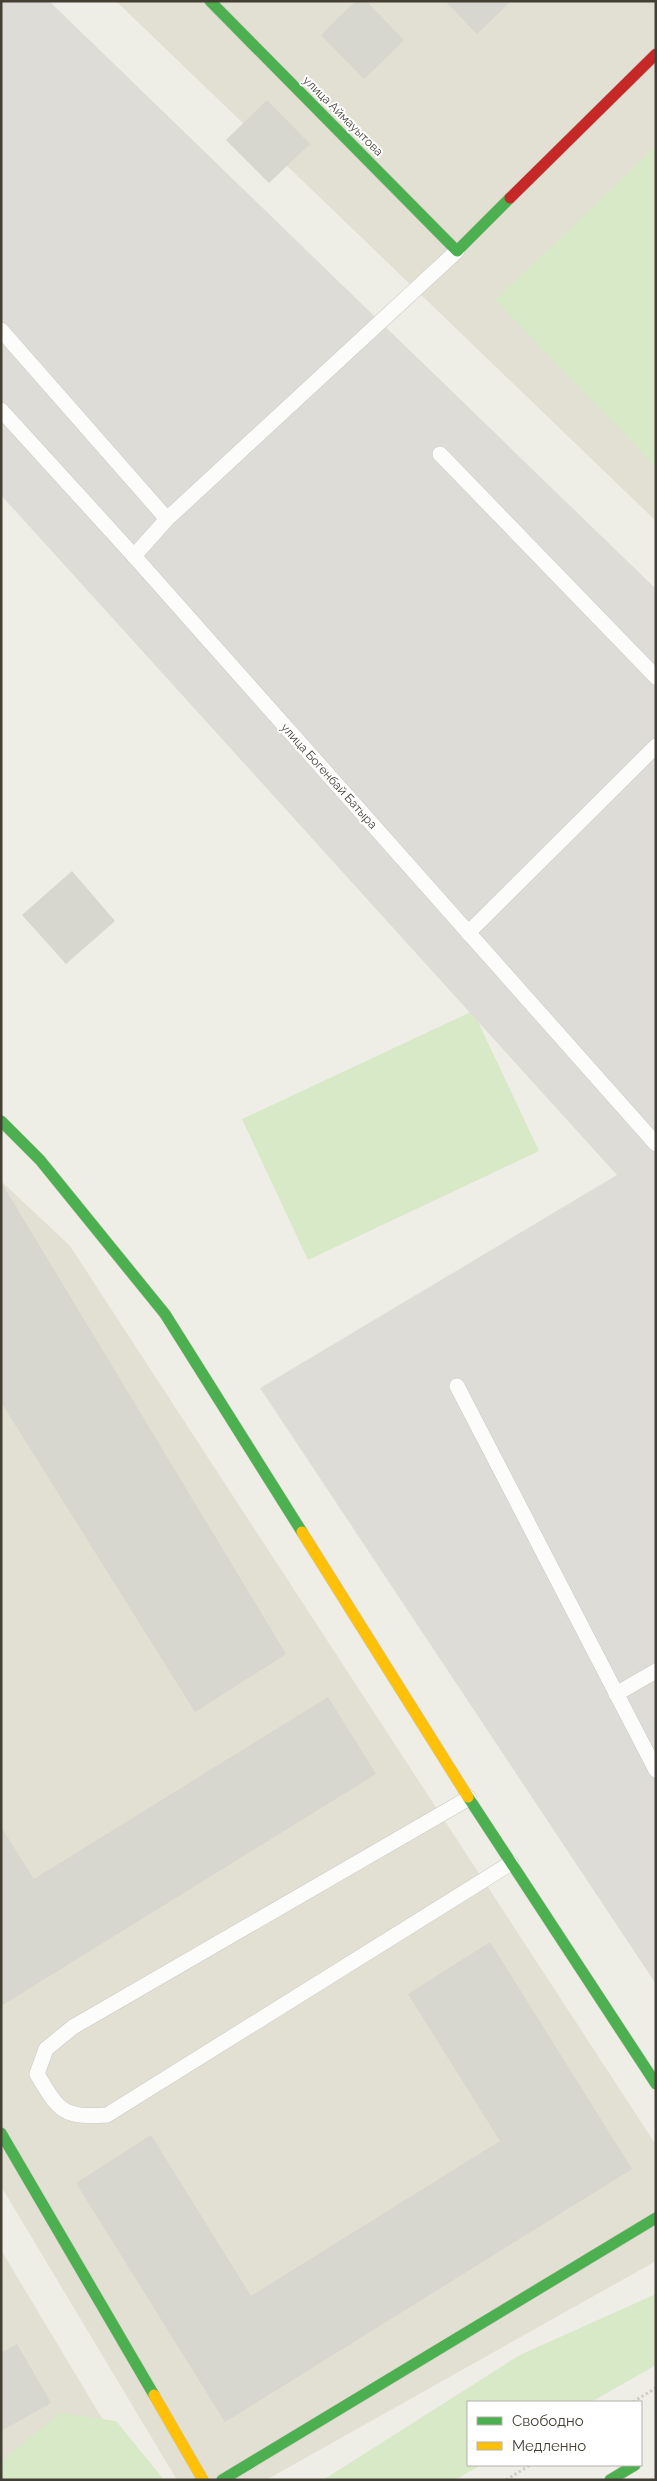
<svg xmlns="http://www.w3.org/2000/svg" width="657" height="2481" viewBox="0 0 657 2481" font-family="Raleway,sans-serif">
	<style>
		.residential { fill: #e2dfd3 }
		.green { fill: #d7e9c6 }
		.parking { fill: #dddcd6 }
		.building { fill: #d7d6cf }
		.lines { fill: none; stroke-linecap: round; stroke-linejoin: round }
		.lane-casing { stroke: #cccac4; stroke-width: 16 }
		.fast-casing { stroke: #cdcbbd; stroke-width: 12 }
		.slow-casing { stroke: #cdcbbd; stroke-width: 12 }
		.jam-casing { stroke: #cdcbbd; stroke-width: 12 }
		.path { stroke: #cfcdc8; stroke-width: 3; stroke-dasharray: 2.5 2.5; stroke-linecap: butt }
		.lane { stroke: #fcfcfb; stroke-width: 15 }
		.fast { stroke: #4caf50; stroke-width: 11 }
		.slow { stroke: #ffc107; stroke-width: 11 }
		.jam { stroke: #c62828; stroke-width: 11 }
		.labels { text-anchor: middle; stroke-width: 4; stroke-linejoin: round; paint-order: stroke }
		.street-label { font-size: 12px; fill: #433f33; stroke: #fff }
	</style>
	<rect width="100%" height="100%" fill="#eeede6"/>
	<g class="residential">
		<polygon points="116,1 656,1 656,521"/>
		<polygon points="1,1181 70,1246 656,2145 656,2261 266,2480 177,2480 1,2186"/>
		<polygon points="1,2250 139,2480 1,2480"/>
	</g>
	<g class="green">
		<polygon points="656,146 656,467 495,300"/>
		<polygon points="473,1011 539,1151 308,1260 242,1119"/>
		<polygon points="656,2294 656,2365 591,2402 468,2402 468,2465 481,2465 455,2480 323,2480 520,2355"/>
		<polygon points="60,2413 116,2421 164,2480 1,2480 1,2461"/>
	</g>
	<polygon class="parking" points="1,1 49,1 656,589 656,1984 260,1388 617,1175 1,495"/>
	<g class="building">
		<polygon points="356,1 366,1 404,40 364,79 321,35"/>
		<polygon points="445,1 511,1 477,34"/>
		<polygon points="267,100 310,144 269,183 226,140"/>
		<polygon points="72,871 115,921 66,964 22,915"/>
		<polygon points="1,1182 286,1654 195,1712 1,1402"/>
		<polygon points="328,1697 376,1774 1,2006 1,1827 34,1879"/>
		<polygon points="490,1942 632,2169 225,2422 76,2183 151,2135 251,2296 500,2141 408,1994"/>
		<polygon points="17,2344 51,2403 1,2431 1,2353"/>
	</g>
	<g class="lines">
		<defs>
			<g id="lane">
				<polyline points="1,330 167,519"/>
				<polyline points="1,410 134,556 656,1144"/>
				<polyline points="440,454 656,677"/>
				<polyline points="134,556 167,519 457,251"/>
				<polyline points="468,933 656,746"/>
				<polyline points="457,1386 656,1770"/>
				<polyline points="616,1694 656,1671"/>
				<path d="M469,1798l-396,229 -27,22 -9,25c22,37 25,44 70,41l404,-252"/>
			</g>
			<g id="fast">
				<polyline points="210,1 457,251 510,198"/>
				<polyline points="1,1121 40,1160 165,1314 302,1532"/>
				<polyline points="468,1797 656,2084"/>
				<polyline points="1,2133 154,2395"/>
				<polyline points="222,2480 656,2218"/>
				<polyline points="610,2480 635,2465"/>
			</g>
			<g id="slow">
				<polyline points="302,1532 468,1797"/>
				<polyline points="154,2395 203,2480"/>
			</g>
			<polyline id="jam" points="510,198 656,54"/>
		</defs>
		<use href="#lane" class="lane-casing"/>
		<use href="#fast" class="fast-casing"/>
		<use href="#slow" class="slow-casing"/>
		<use href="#jam" class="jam-casing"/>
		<g class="path">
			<polyline points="633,2402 656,2388"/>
			<polyline points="506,2480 530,2465"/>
		</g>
		<use href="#lane" class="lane"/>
		<use href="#fast" class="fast"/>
		<use href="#slow" class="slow"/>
		<use href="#jam" class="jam"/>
	</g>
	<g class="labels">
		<g class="street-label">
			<text transform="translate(343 116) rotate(45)" y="4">улица Аймауытова</text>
			<text transform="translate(329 776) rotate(48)" y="4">улица Богенбай Батыра</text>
		</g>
	</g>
	<rect width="657" height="2481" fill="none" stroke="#433f33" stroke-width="5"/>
	<rect x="467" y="2401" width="175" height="65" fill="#ffffff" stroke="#b4b2ad"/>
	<rect x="477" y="2417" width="25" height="8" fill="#4caf50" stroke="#b4b2ad"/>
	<text x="512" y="2426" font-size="15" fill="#433f33">Свободно</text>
	<rect x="477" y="2442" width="25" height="8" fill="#ffc107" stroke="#b4b2ad"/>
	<text x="512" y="2451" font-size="15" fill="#433f33">Медленно</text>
</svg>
